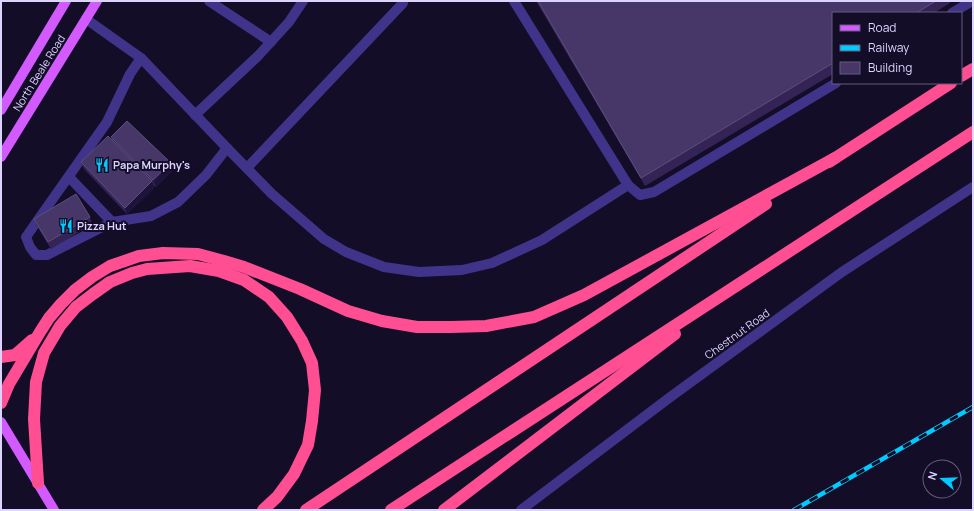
<svg xmlns="http://www.w3.org/2000/svg" width="974" height="511" viewBox="0 0 974 511" font-family="Manrope,sans-serif">
	<style>
		.lines { fill: none; stroke-linecap: round; stroke-linejoin: round }
		.minor { stroke: #40348a; stroke-width: 10 }
		.major { stroke: #d25aff; stroke-width: 10 }
		.highway { stroke: #ff4e91; stroke-width: 12 }
		.rail-casing { stroke: #00cafe; stroke-width: 4.5 }
		.rail { stroke: #140d27; stroke-width: 3; stroke-dasharray: 9; stroke-linecap: butt }
		.wall { fill: #342456 }
		.shaded-wall { fill: #1f133b }
		.building { fill: #463768; stroke: #5d4f80 }
		.labels { text-anchor: middle; stroke-width: 4; stroke-linejoin: round; paint-order: stroke }
		.street-label { font-size: 11px; fill: #dcd3ff; stroke: #140d27 }
		.poi-label { font-size: 11px; font-weight: bold; fill: #dcd3ff; stroke: #140d27; text-anchor: start }
	</style>
	<rect width="100%" height="100%" fill="#140d27"/>
	<g class="lines">
		<g class="minor">
			<polyline points="209,1 271,42"/>
			<polyline points="514,1 628,185 640,195 654,192 836,83"/>
			<polyline points="952,13 972,1"/>
			<polyline points="86,19 141,58 227,148 206,175 178,202 151,216 112,222"/>
			<polyline points="195,115 258,56 289,22 303,1"/>
			<polyline points="227,148 272,194 324,239 346,252 384,267 419,272 462,270 492,263 542,240 628,185"/>
			<polyline points="247,168 403,3"/>
			<polyline points="69,177 112,222 47,255 36,255 30,247 26,237 40,217 107,122 130,74 141,58"/>
			<polyline points="521,510 669,398 842,272 973,187"/>
		</g>
		<g class="major">
			<polyline points="1,110 66,1"/>
			<polyline points="1,157 97,1"/>
			<polyline points="1,422 54,510"/>
		</g>
		<g class="highway">
			<polyline points="961,76 973,69"/>
			<polyline points="829,162 951,83"/>
			<polyline points="1,357 15,355 32,340"/>
			<polyline points="1,403 9,384 40,332 49,318 61,304 75,290 92,277 110,266 139,256 163,253 198,254 224,261 244,267 300,289 348,311 382,321 417,327 451,327 486,326 534,317 584,295 835,158"/>
			<polyline points="38,483 34,419 36,382 44,353 60,326 76,307 93,294 110,282 132,273 147,269 190,266 219,271 244,280 269,297 287,317 302,341 312,363 315,390 312,421 308,445 294,474 277,497 263,510"/>
			<polyline points="306,510 766,204"/>
			<polyline points="391,510 973,132"/>
			<polyline points="444,510 675,334"/>
		</g>
		<defs>
			<polyline id="rail" points="794,510 973,407"/>
		</defs>
		<use href="#rail" class="rail-casing"/>
		<use href="#rail" class="rail"/>
	</g>
	<g class="wall">
		<polygon points="536,1 949,1 950,3 934,13 833,13 833,74 645,186"/>
		<polygon points="111,137 173,170 156,187 153,185 154,188 127,214 84,169 81,162 112,140"/>
		<polygon points="90,217 92,224 51,249 37,226 34,219"/>
	</g>
	<g class="shaded-wall">
		<polygon points="171,163 173,170 156,187 153,180"/>
		<polygon points="152,181 154,188 127,214 125,208"/>
	</g>
	<g class="building">
		<polygon points="538,1 936,1 916,13 833,13 833,63 641,178"/>
		<polygon points="127,121 171,163 153,180 111,137"/>
		<polygon points="108,136 152,181 125,208 81,162"/>
		<polygon points="76,194 90,217 48,242 34,219"/>
	</g>
	<defs>
		<symbol id="restaurant-bare" viewBox="-9 -9 18 18"><path d="M-5-6h1v4h1v-4h1v4h1v-4h1v5L-1.5 .5V6h-2V.5L-5-1ZM5-6V6H3V1.5H1.5Q1.5-4 5-6Z" fill="#00cafe" stroke="#140d27" stroke-width="2.5" paint-order="stroke"/></symbol>
	</defs>
	<g fill-rule="evenodd">
		<use href="#restaurant-bare" x="92" y="155" width="20" height="20"/>
		<use href="#restaurant-bare" x="56" y="216" width="20" height="20"/>
	</g>
	<g class="labels">
		<g class="street-label">
			<text transform="translate(39 73) rotate(-58)" y="4">North Beale Road</text>
			<text transform="translate(737 334) rotate(-36)" y="4">Chestnut Road</text>
		</g>
		<g class="poi-label">
			<text x="113" y="169">Papa Murphy's</text>
			<text x="77" y="230">Pizza Hut</text>
		</g>
	</g>
	<rect width="974" height="511" fill="none" stroke="#dcd3ff" stroke-width="4"/>
	<rect x="832" y="12" width="130" height="72" fill="#140d27" stroke="#645c7d"/>
	<rect x="840" y="25" width="20" height="6" fill="#d25aff" stroke="#645c7d"/>
	<text x="868" y="32" font-size="12" fill="#dcd3ff">Road</text>
	<rect x="840" y="45" width="20" height="6" fill="#00cafe" stroke="#645c7d"/>
	<text x="868" y="52" font-size="12" fill="#dcd3ff">Railway</text>
	<rect x="840" y="62" width="20" height="12" fill="#463768" stroke="#645c7d"/>
	<text x="868" y="72" font-size="12" fill="#dcd3ff">Building</text>
	<g transform="translate(942 479) rotate(289)"><circle r="19" fill="#140d27" stroke="#645c7d"/>
	<path d="M0-3L7 15L0 10L-7 15Z" fill="#00cafe"/>
	<text y="-6" font-size="11" font-weight="bold" text-anchor="middle" fill="#dcd3ff">N</text>
	</g>
</svg>
